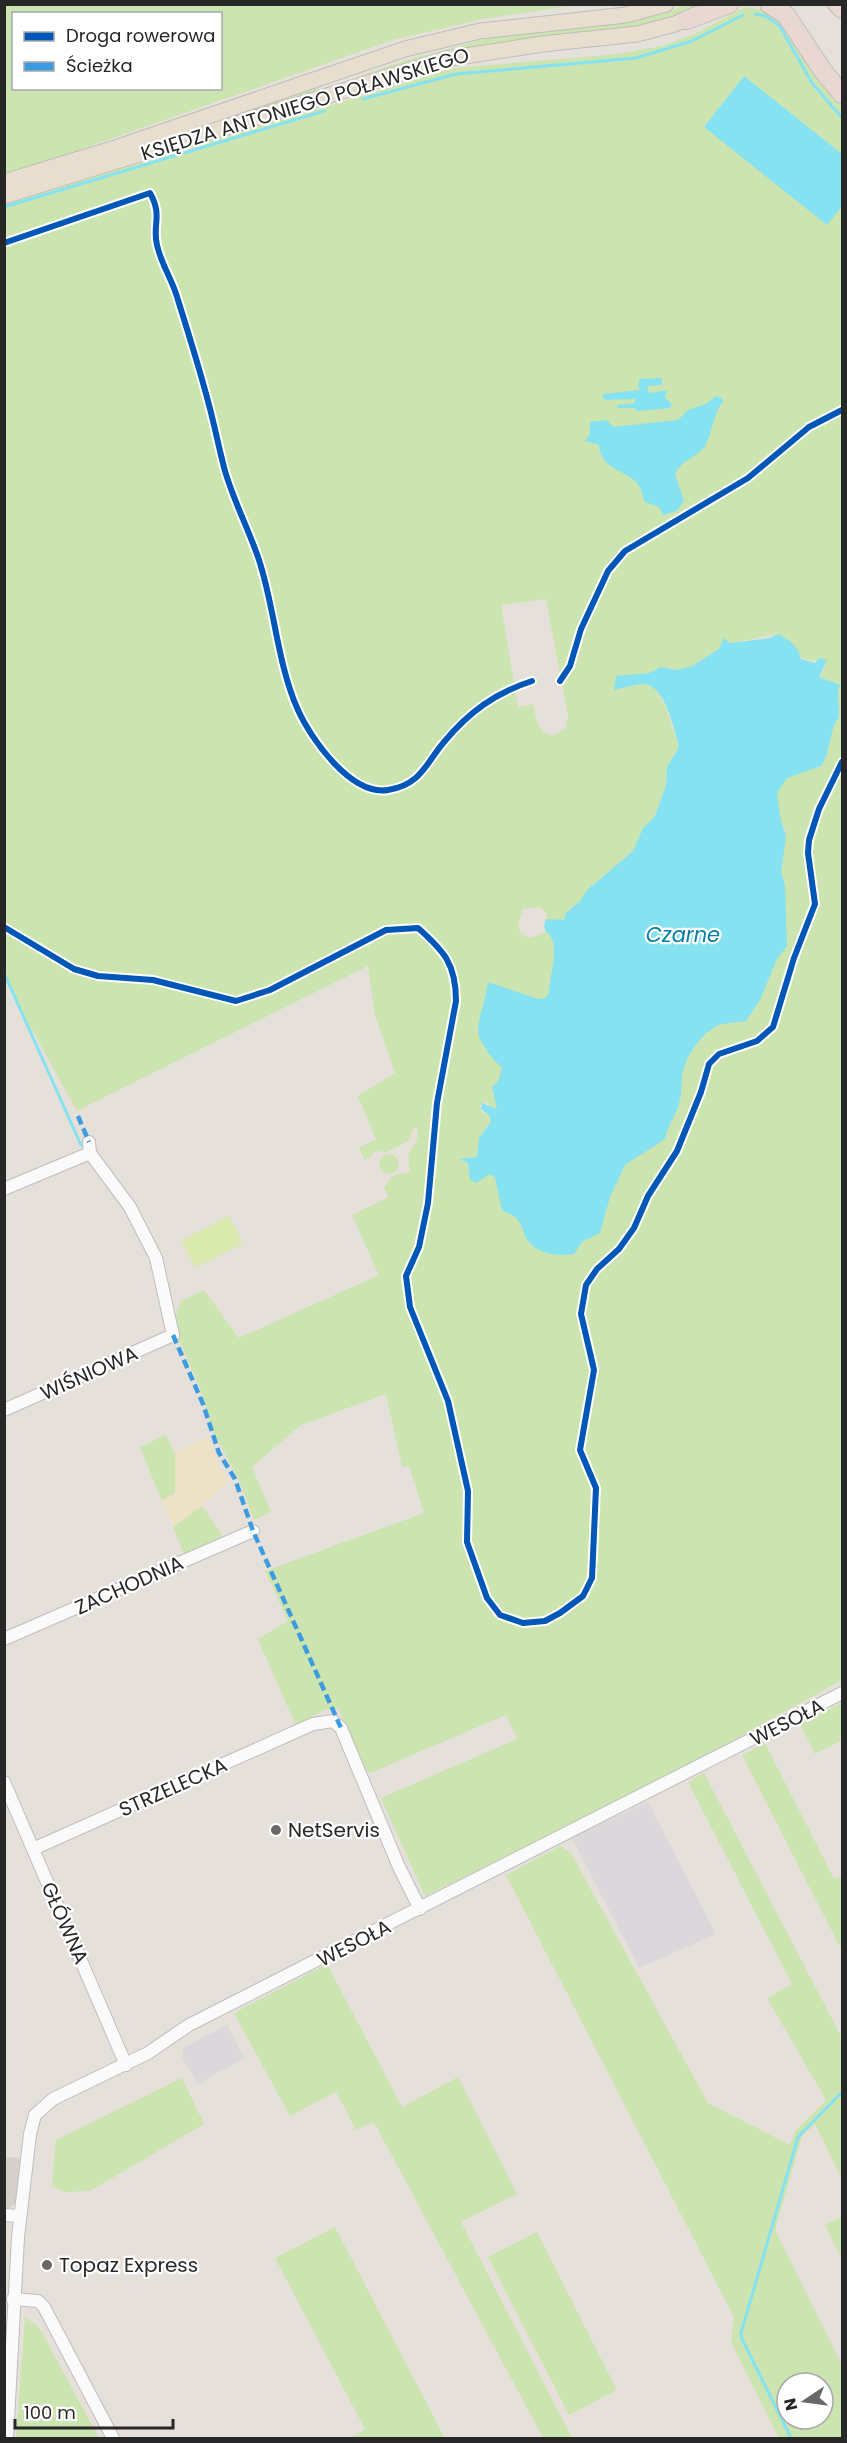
<svg xmlns="http://www.w3.org/2000/svg" width="847" height="2443" viewBox="0 0 847 2443" font-family="Poppins,sans-serif">
	<style>
		.industrial { fill: #dbd8db }
		.green { fill: #cce4b0; fill-rule: evenodd }
		.sand { fill: #eee2c6 }
		.pitch { fill: #dae9ad }
		.plaza { fill: #d6d0cb }
		.water { fill: #86e2f0 }
		.lines { fill: none; stroke-linecap: round; stroke-linejoin: round }
		.stream { stroke: #86e2f0; stroke-width: 3 }
		.minor-casing { stroke: #bfbdbe; stroke-width: 14 }
		.major-casing { stroke: #bfbcbb; stroke-width: 17 }
		.highway-casing { stroke: #bfbcbb; stroke-width: 20 }
		.minor { stroke: #fbfafa; stroke-width: 12 }
		.major { stroke: #e7ded0; stroke-width: 15 }
		.highway { stroke: #e8d8d1; stroke-width: 18 }
		.quiet { stroke: #3d9ce0; stroke-width: 4.5; stroke-dasharray: 9 4.5; stroke-linecap: butt }
		.cycleway-casing { stroke: #fff; stroke-width: 10 }
		.cycleway { stroke: #0057b8; stroke-width: 6 }
		.poi-dot { fill: #6a6866; stroke: #fff; stroke-width: 2 }
		.labels { text-anchor: middle; stroke-width: 4.5; stroke-linejoin: round; paint-order: stroke }
		.street-label { font-size: 20px; fill: #272727; stroke: #fff }
		.poi-label { font-size: 20px; fill: #272727; stroke: #fff; text-anchor: start }
		.water-label { font-size: 21px; font-style: italic; fill: #017ea0; stroke: #fff }
	</style>
	<rect width="100%" height="100%" fill="#e6e0db"/>
	<g class="industrial">
		<polygon points="648,1802 716,1934 639,1968 572,1838"/>
		<polygon points="227,2025 244,2058 197,2084 182,2057 183,2048"/>
	</g>
	<g class="green">
		<path d="M4,5h575l-96,14 -90,21 -388,136zM14,14h206v74h-206z"/>
		<polygon points="685,5 702,5 689,12 646,26 473,47 352,78 413,58 497,36 623,23 663,14"/>
		<path d="M745,7l20,3 11,7 13,15 20,36 33,39v1573l-175,97 -242,119 -44,-98 136,-59 -11,-24 -136,58 -6,-4 -26,-61 -14,2 -28,16 -38,-87 30,-18 -23,-50 159,-58 -15,-47 -7,1 -16,-73 -85,31 -49,42 19,45 -17,8 -15,-40 -26,-48 -13,-44 -22,-50 -2,-24 5,-13 23,-11 35,48 140,-63 -27,-60 37,-18 -5,-9 8,-12 18,-4 -2,-18 9,-14 1,-12 -5,1 -4,12 -23,11 -12,-1 -4,7 -5,2 -6,-12 17,-9 -18,-43 37,-23 -20,-58 -7,-49 -291,145 -72,-130 -1,-778 450,-135 162,-14 46,-8 30,-11zM546,599l22,117 -2,12 -13,8c-17,-4 -17,-19 -20,-32l-15,3 -17,-102zM778,634c18,19 22,30 49,26l-4,11 -35,51 -24,112 20,-7 2,9 -115,257 -199,70 -11,-3 16,-3 2,-19 12,-16 -1,-6 -8,-4 -2,-6 5,-4 12,8 69,-137 -16,-43 -19,8 -10,-3 -3,-9 5,-17 17,-2 7,7 -1,5 18,2 1,-7 15,-13 7,-11 46,-39 10,-23 12,-12 11,-31 1,-18 12,-20 -14,-42 -9,-16 -28,-14 22,-2 11,-6 16,3 15,-4 27,-17 5,-10 6,4zM439,1110l-4,66 -5,1 2,-66z"/>
		<polygon points="322,85 315,92 17,183"/>
		<circle cx="389" cy="1164" r="10"/>
		<polygon points="166,1435 175,1453 175,1493 162,1501 140,1447"/>
		<polygon points="202,1506 223,1536 184,1554 173,1527"/>
		<polygon points="840,1704 842,1707 842,1740 815,1754 800,1724"/>
		<polygon points="765,1743 834,1879 842,1876 842,1951 742,1755"/>
		<path d="M704,1773l138,265v141l-27,-55 -13,12 -27,94 67,135v73h-63l-48,-96 3,-25 -228,-442 54,-29 11,7 137,250 82,42 6,-15 30,-30 -59,-102 25,-14 -104,-202zM787,2383h36v36h-36z"/>
		<polygon points="327,1964 402,2107 458,2077 517,2194 461,2222 572,2438 543,2438 374,2122 356,2130 336,2092 290,2116 234,2013"/>
		<polygon points="182,2078 204,2124 90,2191 64,2192 52,2186 56,2140"/>
		<polygon points="842,2216 842,2259 825,2225"/>
		<polygon points="335,2227 441,2431 445,2438 350,2438 365,2429 275,2258"/>
		<polygon points="537,2232 617,2390 569,2415 488,2257"/>
		<polygon points="25,2317 39,2327 99,2438 16,2438"/>
	</g>
	<polygon class="sand" points="208,1436 220,1468 229,1481 202,1506 173,1527 162,1501 175,1493 175,1453"/>
	<polygon class="pitch" points="229,1216 243,1243 195,1268 181,1241"/>
	<polygon class="plaza" points="4,2157 22,2158 17,2202 9,2208 5,2209"/>
	<g class="water">
		<polygon points="744,76 842,154 842,206 827,225 704,127"/>
		<polygon points="662,378 662,385 648,386 647,389 650,393 667,390 665,398 672,404 670,408 637,411 634,408 618,408 617,405 635,403 635,399 605,400 603,398 603,394 640,390 638,385 640,379"/>
		<path d="M716,396l7,3v3c-9,9 -11,32 -18,44 -8,12 -25,14 -30,29l9,25 -7,11 -14,4 -4,-8 -14,-5c-2,-7 -5,-17 -11,-22 -15,-11 -34,-14 -35,-35l-14,-4 5,-7v-12l17,-2 6,7 65,-7 10,-10 18,-6z"/>
		<path d="M778,634c11,5 21,13 23,25l14,4 4,-5 8,2 -8,17 22,8 -3,3 1,29 -5,8 -8,32 -5,9 -34,12 -10,15 4,28 5,15 -5,37 4,12 2,61 -10,13 -17,41 -14,21c-9,2 -18,1 -27,4 -18,8 -35,33 -37,52 -1,8 0,15 -2,23 -3,15 -12,24 -15,39l-40,26 -15,32 -10,36 -18,9 -8,12c-17,3 -38,0 -48,-16 -3,-7 -5,-16 -11,-21 -4,-3 -9,-4 -13,-7l-7,-32 -5,-4 -14,9 -6,-3 -2,-17 -9,-4 18,-2 2,-19 12,-16 -1,-6 -9,-7 1,-6 15,6 -5,-22 6,-5 4,-14c-38,-39 -21,-40 -14,-86l50,17 7,-1 4,-5c0,-18 9,-36 3,-54 -2,-5 -6,-6 -8,-12l2,-8 18,1 1,-6 15,-13 7,-11 46,-39 10,-23 12,-12 11,-31 1,-18 12,-20c-5,-18 -14,-64 -37,-63 -9,1 -19,4 -28,6l2,-14 33,-3 12,-6 16,3 15,-4 27,-17 5,-11 6,5 40,-5z"/>
	</g>
	<g class="lines">
		<g class="stream">
			<polyline points="755,14 765,16 779,25 812,83 842,118"/>
			<polyline points="363,99 456,74 636,58 692,41 743,15"/>
			<polyline points="4,207 324,111"/>
			<polyline points="4,973 81,1145"/>
			<polyline points="791,2438 742,2339 741,2333 798,2137 842,2092"/>
		</g>
		<defs>
			<g id="minor">
				<polyline points="4,1189 90,1153"/>
				<polyline points="4,1410 173,1335 156,1258 130,1207 90,1153 89,1142"/>
				<polyline points="4,1639 253,1531"/>
				<polyline points="4,1782 126,2065"/>
				<polyline points="33,1849 313,1724 333,1721 341,1728 399,1867 420,1909"/>
				<polyline points="4,2215 20,2216"/>
				<polyline points="13,2299 38,2301 44,2307 113,2438"/>
				<polyline points="7,2438 18,2237 30,2134 35,2115 53,2099 148,2053 189,2025 842,1693"/>
			</g>
			<g id="major">
				<polyline points="4,182 109,150 405,49 480,31 626,15 666,4"/>
				<polyline points="4,196 446,59 542,44 637,34 675,24 695,15"/>
			</g>
			<g id="highway">
				<polyline points="769,4 786,15 823,71 842,94"/>
				<polyline points="837,4 842,9"/>
				<polyline points="687,20 729,4"/>
			</g>
		</defs>
		<use href="#minor" class="minor-casing"/>
		<use href="#major" class="major-casing"/>
		<use href="#highway" class="highway-casing"/>
		<use href="#minor" class="minor"/>
		<use href="#major" class="major"/>
		<use href="#highway" class="highway"/>
		<g class="quiet">
			<polyline points="78,1116 89,1142"/>
			<polyline points="173,1335 203,1404 219,1453 235,1479 253,1531 341,1728"/>
		</g>
		<defs>
			<g id="cycleway">
				<path d="M4,243l146,-50c13,23 2,32 7,52 4,19 16,36 21,55 11,35 22,70 31,105 6,22 10,44 16,66 9,31 24,59 34,89 16,49 18,103 39,150 13,29 53,86 90,80 33,-5 38,-27 56,-48 25,-30 51,-49 88,-61"/>
				<polyline points="560,681 570,666 581,629 608,571 625,551 748,478 809,427 842,410"/>
				<path d="M4,927l70,42 24,7 55,4 83,21 34,-11 116,-60 32,-2c26,23 38,36 38,73l-19,102 -9,100 -9,44 -13,29 4,31 38,94 20,90 -1,51 20,56 13,17 23,8 22,-2 15,-8 23,-17 9,-18 4,-90 -16,-38 14,-80 -13,-56 5,-29 11,-16 22,-20 15,-21 14,-32 29,-45 24,-59 8,-28 10,-10 38,-13 16,-14 21,-69 21,-54 -7,-51 1,-13 10,-31 23,-47"/>
			</g>
		</defs>
		<use href="#cycleway" class="cycleway-casing"/>
		<use href="#cycleway" class="cycleway"/>
	</g>
	<g class="poi-dot">
		<circle cx="276" cy="1830" r="6"/>
		<circle cx="47" cy="2265" r="6"/>
	</g>
	<g class="labels">
		<g class="street-label">
			<text transform="translate(305 104) rotate(-17)" y="7">KSIĘDZA ANTONIEGO POŁAWSKIEGO</text>
			<text transform="translate(89 1373) rotate(-24)" y="7">WIŚNIOWA</text>
			<text transform="translate(129 1585) rotate(-24)" y="7">ZACHODNIA</text>
			<text transform="translate(787 1722) rotate(-27)" y="7">WESOŁA</text>
			<text transform="translate(173 1787) rotate(-24)" y="7">STRZELECKA</text>
			<text transform="translate(65 1923) rotate(66)" y="7">GŁÓWNA</text>
			<text transform="translate(354 1943) rotate(-27)" y="7">WESOŁA</text>
		</g>
		<g class="poi-label">
			<text x="288" y="1837">NetServis</text>
			<text x="59" y="2272">Topaz Express</text>
		</g>
		<g class="water-label">
			<text x="683" y="942">Czarne</text>
		</g>
	</g>
	<rect width="847" height="2443" fill="none" stroke="#272727" stroke-width="12"/>
	<rect x="12" y="12" width="210" height="78" fill="#ffffff" stroke="#a9a9a9" stroke-width="1.5"/>
	<rect x="24" y="32" width="30" height="9" fill="#0057b8" stroke="#a9a9a9" stroke-width="1.5"/>
	<text x="66" y="42" font-size="18" fill="#272727">Droga rowerowa</text>
	<rect x="24" y="62" width="30" height="9" fill="#3d9ce0" stroke="#a9a9a9" stroke-width="1.5"/>
	<text x="66" y="72" font-size="18" fill="#272727">Ścieżka</text>
	<g transform="translate(805 2401) rotate(257)"><circle r="28" fill="#ffffff" stroke="#a9a9a9" stroke-width="1.5"/>
	<path d="M0-4.5L10 22L0 15L-10 22Z" fill="#6a6866"/>
	<text y="-9" font-size="16" font-weight="bold" text-anchor="middle" fill="#272727">N</text>
	</g>
	<path d="M15 2419v9h158v-9" fill="none" stroke="#272727" stroke-width="3"/>
	<text x="24" y="2419" font-size="18" fill="#272727" stroke="#ffffff" stroke-width="4.5" paint-order="stroke">100 m</text>
</svg>
